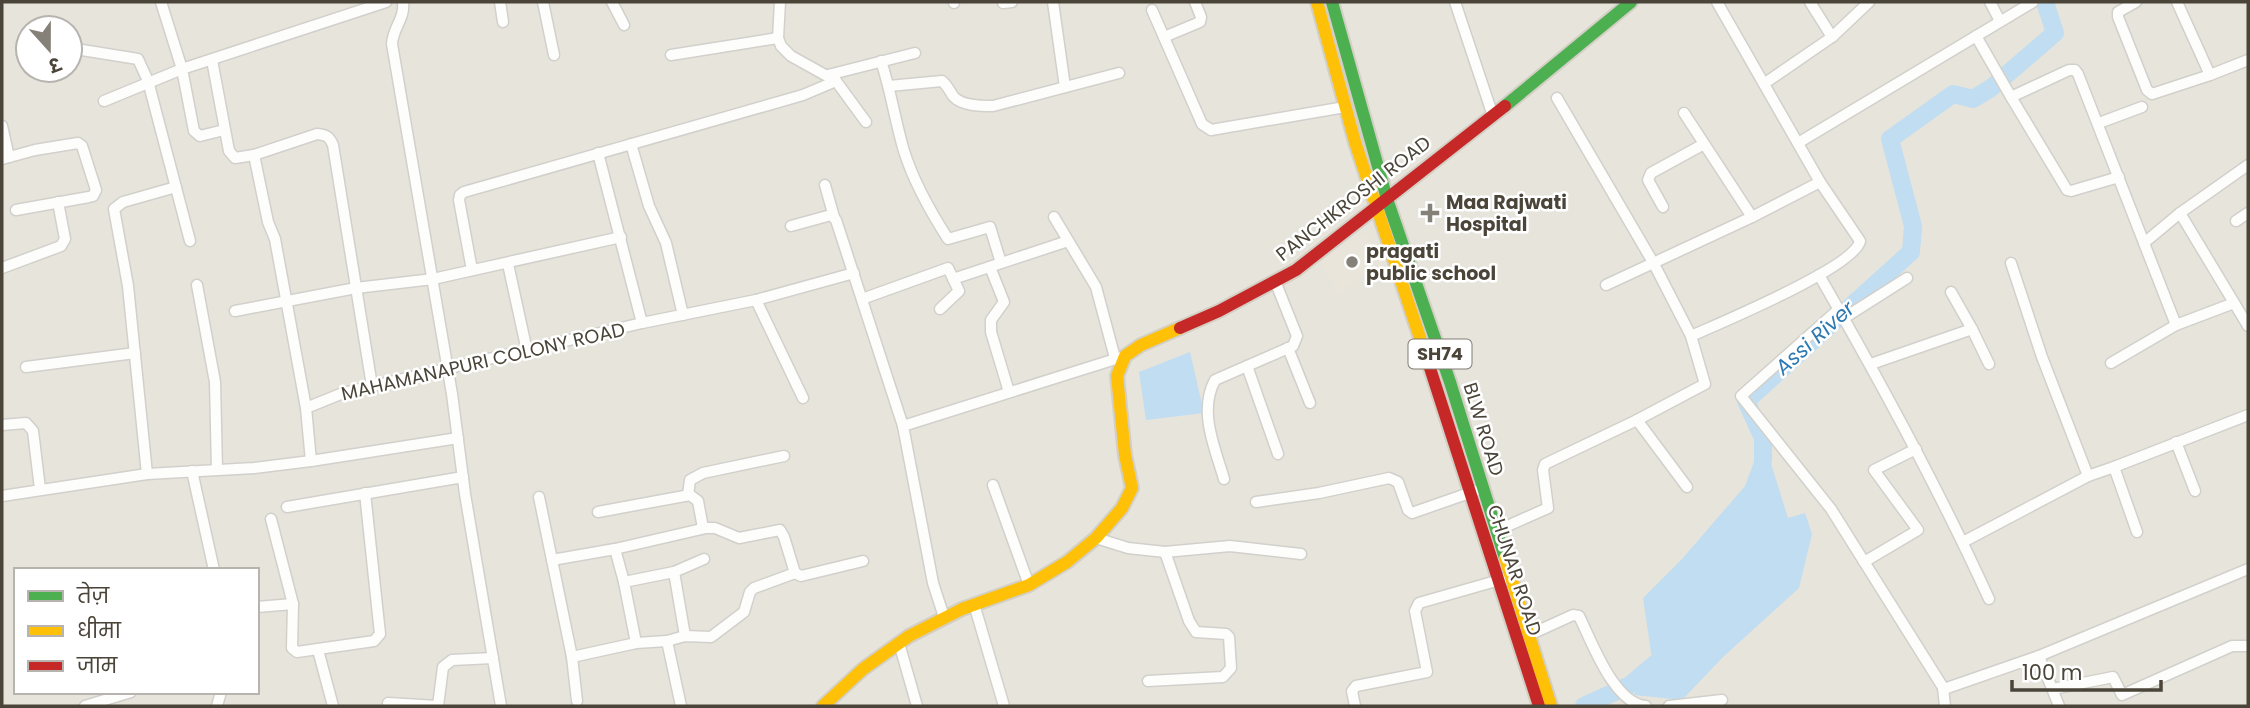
<svg xmlns="http://www.w3.org/2000/svg" width="2250" height="708" viewBox="0 0 2250 708" font-family="Poppins,'Noto Sans Devanagari',sans-serif">
	<style>
		.residential { fill: #e7e4dc; fill-rule: evenodd }
		.education { fill: #eae5da }
		.water { fill: #c0ddf1 }
		.lines { fill: none; stroke-linecap: round; stroke-linejoin: round }
		.river { stroke: #c0ddf1; stroke-width: 18 }
		.street-casing { stroke: #d2d0cb; stroke-width: 13 }
		.fast-casing { stroke: #d3cfc5; stroke-width: 16 }
		.slow-casing { stroke: #d3cfc5; stroke-width: 16 }
		.jam-casing { stroke: #d3cfc5; stroke-width: 16 }
		.street { stroke: #fdfdfc; stroke-width: 10 }
		.fast { stroke: #4caf50; stroke-width: 12 }
		.slow { stroke: #ffc107; stroke-width: 12 }
		.jam { stroke: #c62828; stroke-width: 12 }
		.poi-dot { fill: #868178; stroke: #fff; stroke-width: 2.5 }
		.labels { text-anchor: middle; stroke-width: 5; stroke-linejoin: round; paint-order: stroke }
		.shield { fill: #fff; stroke: #817c74; stroke-width: 2 }
		.shield-label { font-size: 18px; font-weight: bold; fill: #4b4439 }
		.street-label { font-size: 19px; fill: #4b4439; stroke: #fff }
		.poi-label { font-size: 19px; font-weight: bold; fill: #4b4439; stroke: #fff; text-anchor: start }
		.water-label { font-size: 21px; font-style: italic; fill: #2e7ab2; stroke: #fff }
	</style>
	<rect width="100%" height="100%" fill="#f4f2ee"/>
	<path class="residential" d="M2,2h2246v704h-2246zM28,28h42v42h-42zM16,570h241v122h-241z"/>
	<polygon class="education" points="1366,233 1383,264 1338,293 1321,261"/>
	<g class="water">
		<polygon points="1190,352 1204,413 1146,420 1139,372"/>
		<polygon points="1763,438 1788,518 1805,513 1812,534 1799,588 1723,657 1682,700 1634,695 1652,659 1643,598 1682,559 1745,486"/>
	</g>
	<g class="lines">
		<g class="river">
			<polyline points="1763,460 1763,438 1746,401 1911,252 1913,226 1890,139 1953,94 1973,99 1991,88 2055,33 2045,2"/>
			<polyline points="1584,706 1630,685 1663,657"/>
		</g>
		<defs>
			<g id="street">
				<polyline points="161,2 182,69 194,131 200,136 224,130"/>
				<path d="M403,2c2,17 -10,25 -11,42l60,350 13,100 36,212"/>
				<polyline points="500,2 503,22"/>
				<polyline points="543,2 554,55"/>
				<polyline points="612,2 624,25"/>
				<polyline points="780,2 778,38 781,46 791,56 836,81 866,122"/>
				<polyline points="954,2 954,3"/>
				<polyline points="1053,2 1065,87"/>
				<polyline points="1455,2 1493,116"/>
				<polyline points="1810,2 1832,37"/>
				<polyline points="1990,2 2000,21"/>
				<polyline points="2136,2 2118,12 2118,17 2147,90 2152,94 2210,75"/>
				<polyline points="2177,2 2210,75 2248,60"/>
				<polyline points="1003,3 1012,2"/>
				<polyline points="1152,10 1202,124 1211,130 1345,107"/>
				<polyline points="1976,36 2011,97 2069,70 2075,70 2078,74 2144,243 2180,213 2248,165"/>
				<polyline points="1164,37 1200,22 1201,17 1195,2"/>
				<polyline points="82,50 138,59 148,81 190,241"/>
				<polyline points="671,55 778,38"/>
				<path d="M212,60l17,91 6,7 19,-3 63,-21c9,1 12,2 16,11l39,241"/>
				<path d="M881,61c10,30 14,60 23,90 10,32 26,60 44,88l42,-12 11,36"/>
				<polyline points="828,75 915,53"/>
				<polyline points="1765,83 1832,37 1869,2"/>
				<path d="M889,86l53,-5c5,4 7,9 11,15 8,10 28,10 40,10l126,-33"/>
				<polyline points="2011,97 2067,190 2071,191 2119,177"/>
				<polyline points="104,101 182,69 386,2"/>
				<polyline points="1684,113 1752,217"/>
				<polyline points="2099,123 2142,107"/>
				<polyline points="2,126 9,157"/>
				<polyline points="1798,143 2033,2"/>
				<polyline points="631,144 649,206 666,243 683,315"/>
				<polyline points="598,153 642,323"/>
				<polyline points="254,155 268,222 275,239 306,408"/>
				<polyline points="2,159 35,150 78,143 82,146 96,190 93,196 89,197 16,210"/>
				<polyline points="825,185 834,217"/>
				<polyline points="1663,207 1648,180 1651,173 1704,144"/>
				<polyline points="2180,213 2248,326"/>
				<polyline points="1054,217 1096,287 1115,358"/>
				<polyline points="2236,221 2248,213"/>
				<polyline points="791,226 831,215 836,220 903,426 933,583 944,617"/>
				<polyline points="2144,243 2176,325"/>
				<polyline points="2011,263 2042,357 2088,476 2114,467"/>
				<polyline points="508,264 527,351"/>
				<polyline points="990,267 1004,302 991,320 991,332 1009,392"/>
				<polyline points="2,268 61,246 65,239 58,202"/>
				<polyline points="472,270 459,200 460,195 464,192 803,95 836,81"/>
				<path d="M1819,275c61,106 119,212 170,324"/>
				<polyline points="953,279 1068,241"/>
				<polyline points="197,285 215,382 217,470"/>
				<polyline points="1606,285 1752,217 1820,182"/>
				<polyline points="1951,292 1972,329"/>
				<polyline points="862,299 948,268 959,291 940,309"/>
				<polyline points="756,300 803,398"/>
				<polyline points="1839,309 1741,396 1831,509 1944,689 2039,656 2248,569"/>
				<polyline points="235,311 356,288 433,279 621,237"/>
				<polyline points="1844,318 1907,278"/>
				<path d="M1691,336c29,-13 164,-69 169,-95l-40,-59 -103,-180"/>
				<polyline points="1288,348 1310,403"/>
				<polyline points="2111,363 2176,325 2234,303"/>
				<polyline points="1871,364 1972,329 1989,364"/>
				<polyline points="1247,366 1278,454"/>
				<polyline points="26,367 135,353"/>
				<polyline points="1637,420 1687,487"/>
				<polyline points="2,425 26,423 33,431 40,489"/>
				<polyline points="903,426 1125,356"/>
				<polyline points="2176,442 2195,491"/>
				<polyline points="311,461 458,438"/>
				<polyline points="192,471 214,570"/>
				<polyline points="147,474 128,286 114,209 123,202 176,187"/>
				<path d="M1224,479c-9,-31 -26,-68 -9,-99l78,-34 4,-10 -22,-55"/>
				<polyline points="993,485 1029,585"/>
				<polyline points="688,495 690,480 703,473 784,456"/>
				<polyline points="2,496 147,474 254,468 311,461 306,408 343,393 642,323 756,300 854,273"/>
				<polyline points="539,497 572,657 577,701"/>
				<polyline points="1256,502 1319,493 1389,478 1398,482 1408,510 1412,513 1475,491"/>
				<polyline points="287,507 463,477"/>
				<polyline points="598,512 690,495 698,501 703,528"/>
				<polyline points="1496,531 1548,508 1543,470 1545,464 1637,420 1705,384 1691,336 1654,264 1557,98"/>
				<polyline points="2137,532 2114,467 2248,415"/>
				<polyline points="1096,538 1128,548 1165,552 1230,546 1301,554"/>
				<polyline points="1963,542 2088,476"/>
				<polyline points="615,549 624,582 636,643"/>
				<polyline points="552,560 615,549 706,528 715,528 739,538 780,530 784,537 795,573 801,576 863,561"/>
				<polyline points="1864,562 1918,530 1874,470 1916,449"/>
				<polyline points="674,572 685,636"/>
				<polyline points="624,582 674,572 704,559"/>
				<polyline points="293,604 292,648 297,652 374,641 380,634 365,493"/>
				<polyline points="974,604 1004,706"/>
				<polyline points="257,607 293,604 271,519"/>
				<path d="M1529,635l44,-20 6,1c13,26 35,88 67,90"/>
				<polyline points="667,641 681,706"/>
				<polyline points="899,643 917,706"/>
				<polyline points="318,650 333,706"/>
				<polyline points="2039,656 2059,706"/>
				<polyline points="572,657 636,643 667,641 685,636 711,637 744,612 750,592 754,588 795,573"/>
				<polyline points="1148,681 1223,677 1231,668 1229,637 1226,634 1196,632 1189,621 1165,552"/>
				<polyline points="1943,688 1945,706"/>
				<polyline points="2053,689 2113,677 2122,695 2232,646 2248,646"/>
				<polyline points="388,703 438,706 443,667 452,660 493,658"/>
				<polyline points="85,706 131,692"/>
				<polyline points="217,706 221,692"/>
				<polyline points="1355,706 1352,691 1356,686 1427,672 1415,611 1419,603 1503,579"/>
				<polyline points="1669,706 1722,700"/>
			</g>
			<g id="fast">
				<polyline points="1332,2 1387,199 1450,382 1505,558"/>
				<polyline points="1505,106 1631,2"/>
			</g>
			<g id="slow">
				<polyline points="1317,2 1355,142 1430,368"/>
				<polyline points="1505,558 1551,706"/>
				<polyline points="823,706 863,669 909,636 962,609 1029,585 1067,562 1096,538 1122,508 1132,488 1125,455 1117,376 1125,356 1141,345 1180,328"/>
			</g>
			<g id="jam">
				<polyline points="1180,328 1219,311 1296,270 1505,106"/>
				<polyline points="1430,368 1539,706"/>
			</g>
		</defs>
		<use href="#street" class="street-casing"/>
		<use href="#fast" class="fast-casing"/>
		<use href="#slow" class="slow-casing"/>
		<use href="#jam" class="jam-casing"/>
		<use href="#street" class="street"/>
		<use href="#fast" class="fast"/>
		<use href="#slow" class="slow"/>
		<use href="#jam" class="jam"/>
	</g>
	<g class="poi-dot">
		<path d="M1426.5 202.5h7v7h7v7h-7v7h-7v-7h-7v-7h7z"/>
		<circle cx="1352" cy="262" r="7"/>
	</g>
	<g class="labels">
		<rect class="shield" x="1408.5" y="339.5" width="63" height="29" rx="5"/>
		<g class="shield-label">
			<text x="1440" y="360">SH74</text>
		</g>
		<g class="street-label">
			<text transform="translate(1353 198) rotate(-38)" y="7">PANCHKROSHI ROAD</text>
			<text transform="translate(483 361) rotate(-13)" y="7">MAHAMANAPURI COLONY ROAD</text>
			<text transform="translate(1484 429) rotate(73)" y="7">BLW ROAD</text>
			<text transform="translate(1515 570) rotate(72)" y="7">CHUNAR ROAD</text>
		</g>
		<g class="poi-label">
			<text x="1446" y="209">Maa Rajwati<tspan x="1446" dy="22">Hospital</tspan></text>
			<text x="1366" y="258">pragati<tspan x="1366" dy="22">public school</tspan></text>
		</g>
		<g class="water-label">
			<text transform="translate(1815 338) rotate(-42)" y="7">Assi River</text>
		</g>
	</g>
	<rect width="2250" height="708" fill="none" stroke="#4b4439" stroke-width="7"/>
	<rect x="14" y="568" width="245" height="126" fill="#ffffff" stroke="#b7b4b0" stroke-width="2"/>
	<rect x="28" y="591" width="35" height="10" fill="#4caf50" stroke="#b7b4b0" stroke-width="2"/>
	<text x="77" y="603" font-size="21" fill="#4b4439">तेज़</text>
	<rect x="28" y="626" width="35" height="10" fill="#ffc107" stroke="#b7b4b0" stroke-width="2"/>
	<text x="77" y="638" font-size="21" fill="#4b4439">धीमा</text>
	<rect x="28" y="661" width="35" height="10" fill="#c62828" stroke="#b7b4b0" stroke-width="2"/>
	<text x="77" y="673" font-size="21" fill="#4b4439">जाम</text>
	<g transform="translate(49 49) rotate(159)"><circle r="33" fill="#ffffff" stroke="#b7b4b0" stroke-width="2"/>
	<path d="M0-5L12 26L0 18L-12 26Z" fill="#868178"/>
	<text y="-10" font-size="19" font-weight="bold" text-anchor="middle" fill="#4b4439">उ</text>
	</g>
	<path d="M2012 680v10h149v-10" fill="none" stroke="#4b4439" stroke-width="3.5"/>
	<text x="2022" y="680" font-size="21" fill="#4b4439" stroke="#ffffff" stroke-width="5" paint-order="stroke">100 m</text>
</svg>
